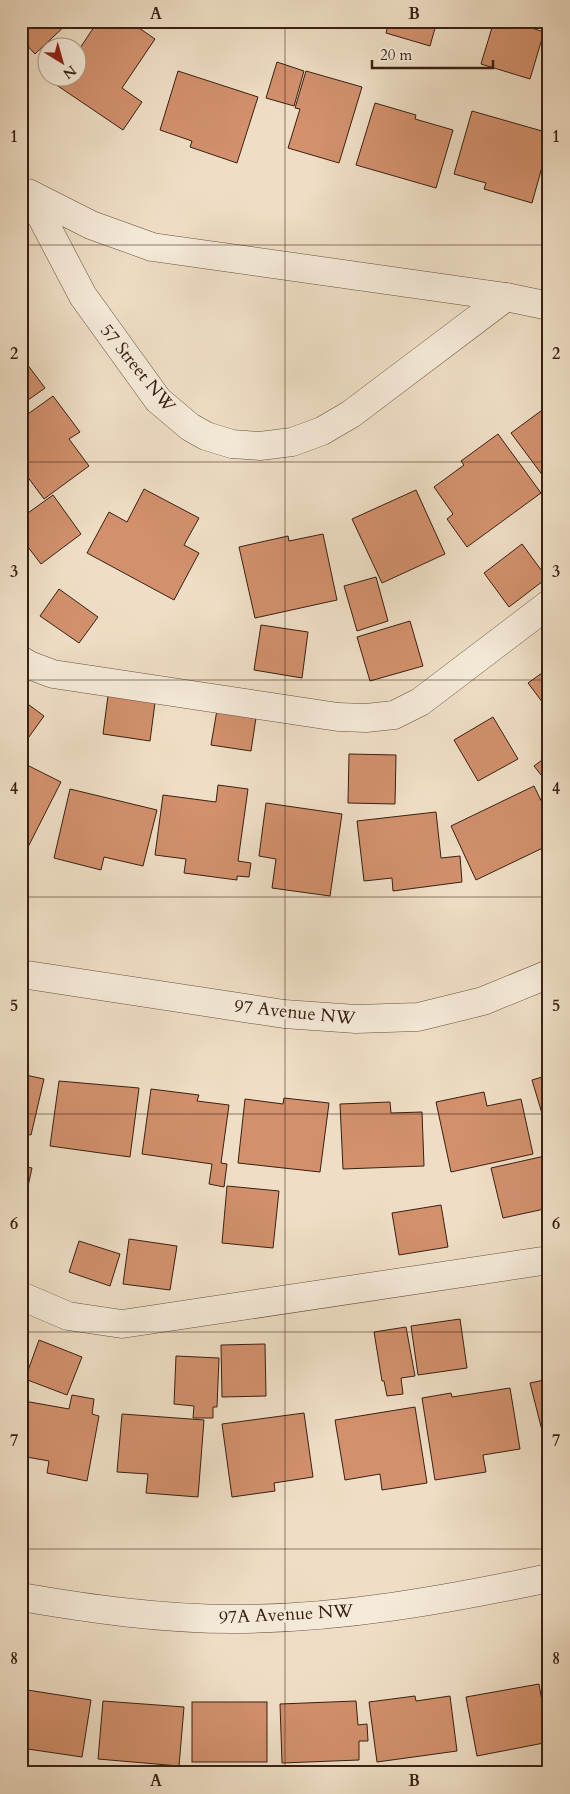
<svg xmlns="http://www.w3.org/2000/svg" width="570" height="1794" viewBox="0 0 570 1794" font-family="Cardo,serif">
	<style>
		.building { fill: #d2906d; stroke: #382012 }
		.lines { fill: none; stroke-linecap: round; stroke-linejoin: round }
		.minor-casing { stroke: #66503f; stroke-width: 29 }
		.minor { stroke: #f5ead9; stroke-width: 28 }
		.grid { fill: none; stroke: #382012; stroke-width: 1; stroke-opacity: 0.55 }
		.labels { text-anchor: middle; stroke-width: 5; stroke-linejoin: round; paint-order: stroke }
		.street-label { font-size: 18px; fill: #382012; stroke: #f5ead9 }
		.neatline { fill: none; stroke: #382012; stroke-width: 2 }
		.grid-label { font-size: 16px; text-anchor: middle; font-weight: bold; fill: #382012 }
	</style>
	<rect width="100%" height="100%" fill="#efdec5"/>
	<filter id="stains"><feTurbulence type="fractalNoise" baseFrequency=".004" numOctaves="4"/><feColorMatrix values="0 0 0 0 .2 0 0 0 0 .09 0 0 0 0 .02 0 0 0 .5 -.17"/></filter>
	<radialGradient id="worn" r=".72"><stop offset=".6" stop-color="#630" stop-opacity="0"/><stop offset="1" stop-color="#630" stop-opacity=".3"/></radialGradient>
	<g class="building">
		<polygon points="21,21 70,21 35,54 21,39"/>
		<polygon points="98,21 129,21 155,39 122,88 142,102 123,130 55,84 59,78 78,78 78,51"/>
		<polygon points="389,21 437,21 430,46 386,33"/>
		<polygon points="494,21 510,21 544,32 530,79 481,64"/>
		<polygon points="277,62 304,71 294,106 266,98"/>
		<polygon points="178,71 258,97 237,163 190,147 192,141 160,130"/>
		<polygon points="306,71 362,87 339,163 288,148 300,109 295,108"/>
		<polygon points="375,103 416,115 415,119 453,130 436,188 356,165"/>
		<polygon points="472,111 549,133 549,169 542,167 532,203 484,189 486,183 454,174"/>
		<polygon points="21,356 45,388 21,405"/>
		<polygon points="53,396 80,432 69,439 89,466 44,499 21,468 21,419"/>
		<polygon points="549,405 549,484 511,433"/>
		<polygon points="498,434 541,493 467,547 447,519 453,514 434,487 464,465 461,461"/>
		<polygon points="144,489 199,518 184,545 199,553 174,600 87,553 109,512 127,522"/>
		<polygon points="416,490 445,554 382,583 352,519"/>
		<polygon points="53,495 81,534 41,564 21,538 21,518"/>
		<polygon points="323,534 337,600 255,618 239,547 288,536 289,541"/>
		<polygon points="522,544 547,578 509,607 484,573"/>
		<polygon points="376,577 388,621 357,631 344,586"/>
		<polygon points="59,589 98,617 79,643 40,616"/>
		<polygon points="410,621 423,666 370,681 357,637"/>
		<polygon points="261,625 308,632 302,678 254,670"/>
		<polygon points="549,668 549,711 528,683"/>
		<polygon points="109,688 156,695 150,741 103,734"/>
		<polygon points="21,699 44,716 21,748"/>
		<polygon points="218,704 257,711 251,751 211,745"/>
		<polygon points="493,717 518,759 478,781 454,740"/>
		<polygon points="349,754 396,755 395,804 348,803"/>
		<polygon points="549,755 549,785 534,766"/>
		<polygon points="21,762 61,782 26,851 21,848"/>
		<polygon points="218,785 248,789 238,861 251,863 249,877 237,876 237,880 184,873 186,859 155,855 163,795 216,802"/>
		<polygon points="534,786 549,817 549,845 476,880 451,826"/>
		<polygon points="70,789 157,810 143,866 104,857 101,870 54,858"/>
		<polygon points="266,803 342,814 330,896 272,888 276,859 259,856"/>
		<polygon points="436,812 441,858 460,856 462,882 393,891 392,878 364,881 357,821"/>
		<polygon points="21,1074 44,1079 31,1135 21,1133"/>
		<polygon points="549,1075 549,1137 532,1080"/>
		<polygon points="59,1081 139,1088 130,1157 50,1146"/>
		<polygon points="151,1089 199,1095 197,1101 229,1105 221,1163 227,1164 224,1187 209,1184 212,1164 142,1154"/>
		<polygon points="484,1092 487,1106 521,1099 533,1154 451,1172 436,1102"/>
		<polygon points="284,1098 329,1103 320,1172 238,1163 245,1099 283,1104"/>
		<polygon points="390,1102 391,1113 422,1112 424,1166 343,1169 340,1104"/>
		<polygon points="545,1156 549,1171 549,1208 503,1218 491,1168"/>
		<polygon points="21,1166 32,1168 22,1213 21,1213"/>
		<polygon points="227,1186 279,1191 273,1248 222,1243"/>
		<polygon points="441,1205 448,1247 399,1255 392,1213"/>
		<polygon points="129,1239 177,1246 170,1290 123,1284"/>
		<polygon points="79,1241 120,1254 110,1286 69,1272"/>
		<polygon points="460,1319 467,1368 418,1375 411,1326"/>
		<polygon points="406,1327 415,1376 401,1378 403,1394 387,1396 384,1381 382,1381 374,1332"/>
		<polygon points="39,1340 82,1357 67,1395 25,1379"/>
		<polygon points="265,1344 266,1396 222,1397 221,1345"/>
		<polygon points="176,1356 219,1358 217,1407 213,1407 213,1418 193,1418 194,1406 174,1404"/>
		<polygon points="549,1379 549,1458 530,1383"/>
		<polygon points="510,1388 520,1449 483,1455 486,1472 435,1480 422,1398 451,1393 452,1397"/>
		<polygon points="72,1395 94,1399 92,1414 99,1416 87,1481 47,1473 49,1461 21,1456 21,1414 24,1401 69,1409"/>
		<polygon points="415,1407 427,1483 382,1490 380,1474 345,1480 335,1420"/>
		<polygon points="304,1413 313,1477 274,1483 275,1491 232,1497 222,1424"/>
		<polygon points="122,1414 204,1420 198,1497 146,1493 148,1474 117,1472"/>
		<polygon points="539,1684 549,1742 477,1756 466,1697"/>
		<polygon points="21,1689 91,1700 82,1757 21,1748"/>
		<polygon points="415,1696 416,1701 450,1696 457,1751 377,1762 369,1702"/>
		<polygon points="103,1701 184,1707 179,1766 98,1759"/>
		<polygon points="356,1701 358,1725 367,1724 368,1741 359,1741 359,1760 282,1763 280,1704"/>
		<rect x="192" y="1702" width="75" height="60"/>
	</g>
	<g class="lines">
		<defs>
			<g id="minor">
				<polyline points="28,193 91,225 152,247 506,297 549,306"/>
				<polyline points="30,195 83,296 158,400 190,427 206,436 232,444 260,446 292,442 322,431 351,414 506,297"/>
				<polyline points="21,660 29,665 53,674 338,717 366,718 394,715 420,702 549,604"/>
				<polyline points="21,974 284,1014 356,1019 418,1017 483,1001 549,974"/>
				<polyline points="21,1296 68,1316 122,1324 549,1260"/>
				<path d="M21,1597c70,12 141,22 212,22 107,0 212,-19 316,-41"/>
			</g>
		</defs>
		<use href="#minor" class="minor-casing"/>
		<use href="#minor" class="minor"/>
	</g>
	<path class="grid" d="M285,21v1752M21,245h528M21,462h528M21,680h528M21,897h528M21,1114h528M21,1332h528M21,1549h528"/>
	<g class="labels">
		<g class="street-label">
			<text transform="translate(138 368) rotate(51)" y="6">57 Street NW</text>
			<text transform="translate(295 1012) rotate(6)" y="6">97 Avenue NW</text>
			<text transform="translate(286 1614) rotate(-3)" y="6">97A Avenue NW</text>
		</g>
	</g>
	<rect width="570" height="1794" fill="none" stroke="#efdec5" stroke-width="55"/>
	<g transform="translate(62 62) rotate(143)"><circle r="24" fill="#f5ead9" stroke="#a99989"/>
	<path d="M0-4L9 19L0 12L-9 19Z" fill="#8f2418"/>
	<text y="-8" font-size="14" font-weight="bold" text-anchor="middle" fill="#382012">N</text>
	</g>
	<path d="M372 60v8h121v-8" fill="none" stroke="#382012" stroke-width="2.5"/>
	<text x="380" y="60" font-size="15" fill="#382012" stroke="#f5ead9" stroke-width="4" paint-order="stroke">20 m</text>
	<rect x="28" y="28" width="514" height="1738" class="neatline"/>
	<g class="grid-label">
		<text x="156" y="19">A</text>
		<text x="414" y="19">B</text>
		<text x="14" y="142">1</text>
		<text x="556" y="142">1</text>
		<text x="14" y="359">2</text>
		<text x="556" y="359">2</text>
		<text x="14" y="577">3</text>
		<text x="556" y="577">3</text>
		<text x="14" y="794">4</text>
		<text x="556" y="794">4</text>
		<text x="14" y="1011">5</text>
		<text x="556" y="1011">5</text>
		<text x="14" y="1229">6</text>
		<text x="556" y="1229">6</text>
		<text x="14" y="1446">7</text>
		<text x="556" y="1446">7</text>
		<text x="14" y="1664">8</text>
		<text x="556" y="1664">8</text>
		<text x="156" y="1786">A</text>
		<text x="414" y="1786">B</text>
	</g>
	<rect width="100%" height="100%" filter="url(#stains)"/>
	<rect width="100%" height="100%" fill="url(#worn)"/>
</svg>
